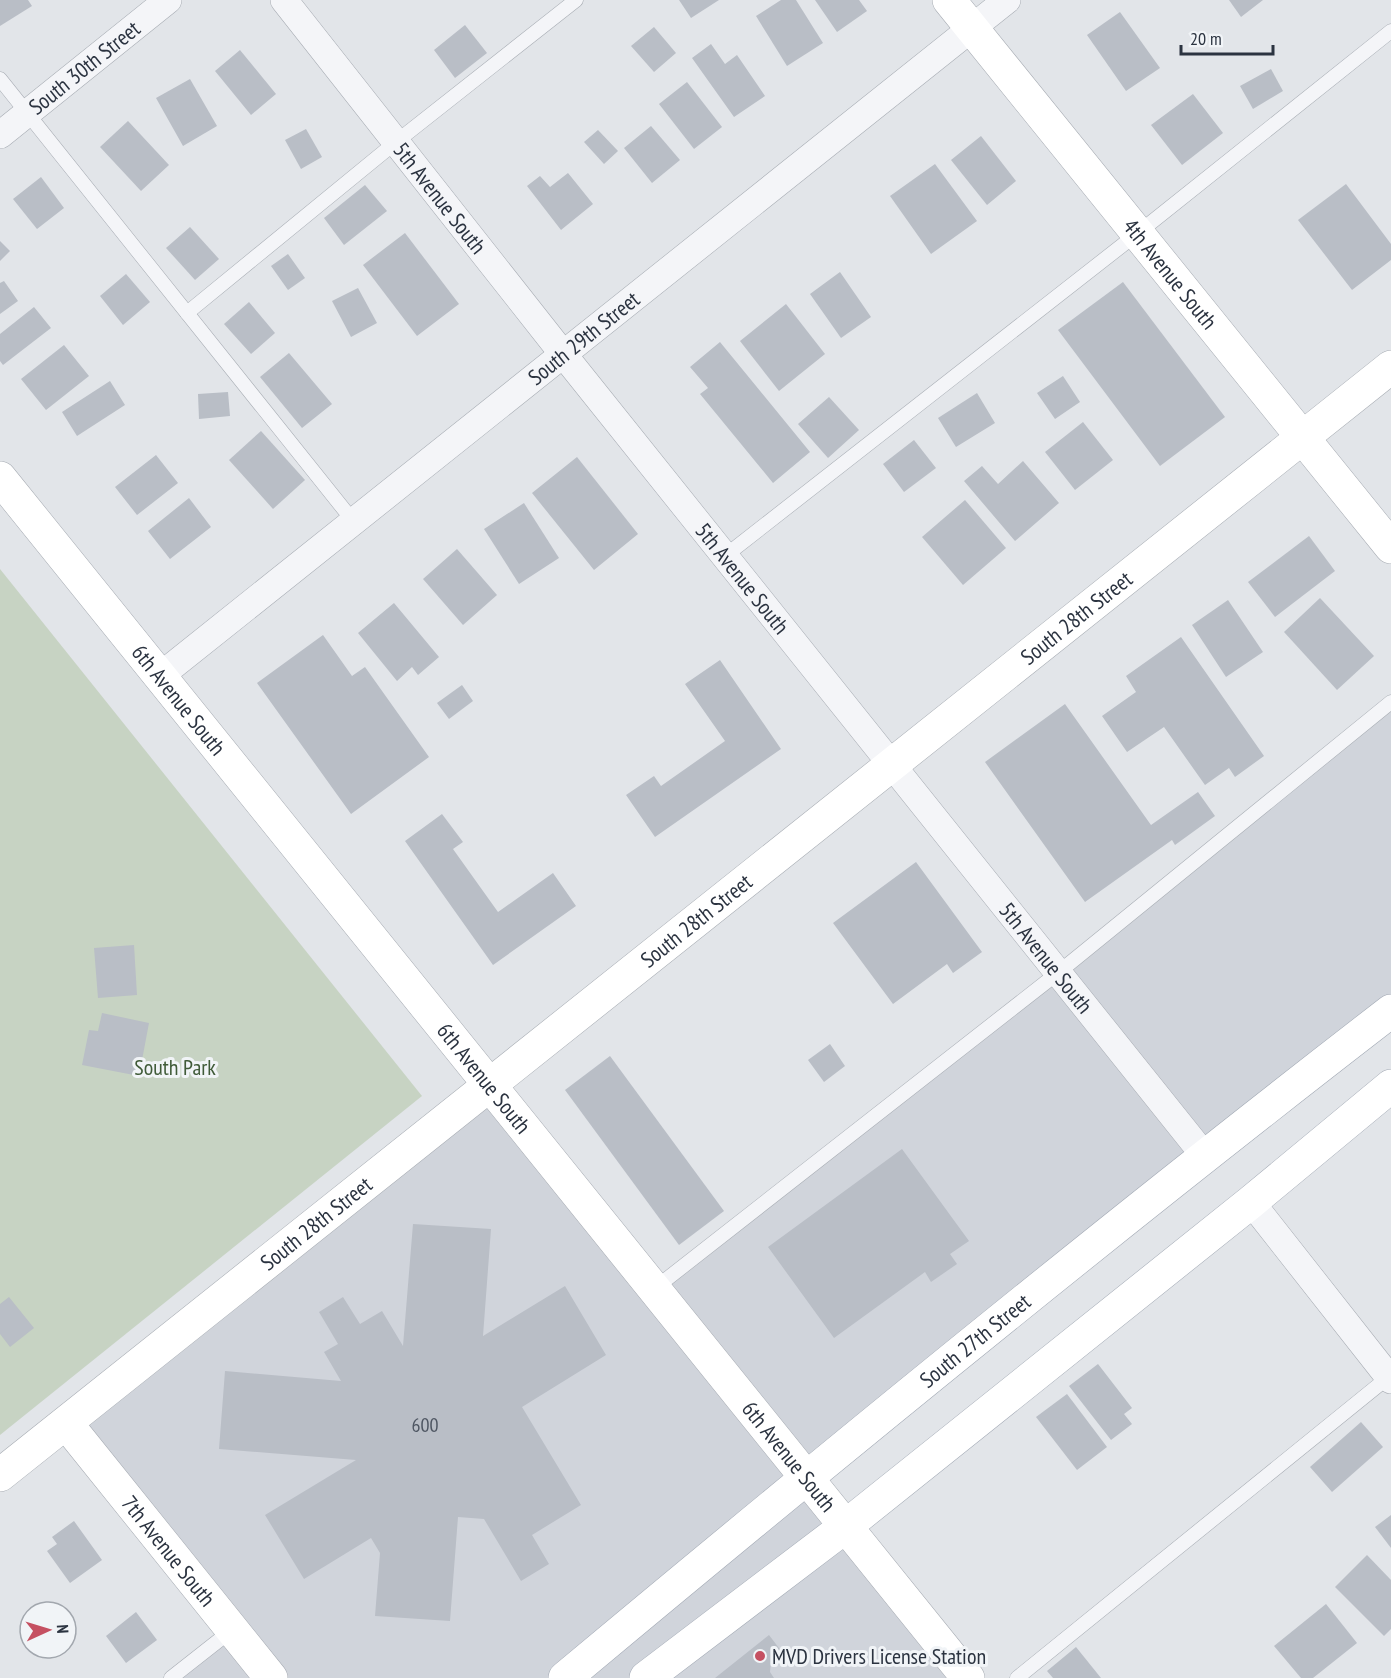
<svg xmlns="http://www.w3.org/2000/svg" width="1391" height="1678" viewBox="0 0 1391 1678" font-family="'PT Sans Narrow',sans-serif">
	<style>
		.built { fill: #d0d4db }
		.green { fill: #c7d3c3 }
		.building { fill: #b9bec6 }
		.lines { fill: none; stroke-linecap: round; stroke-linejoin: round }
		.lane-casing { stroke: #a7acb3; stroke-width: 15 }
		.street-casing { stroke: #a7acb3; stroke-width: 28 }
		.secondary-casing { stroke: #a7acb3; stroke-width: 34 }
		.primary-casing { stroke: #a2a9b4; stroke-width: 34 }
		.lane { stroke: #f4f5f8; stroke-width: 14 }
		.street { stroke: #f4f5f8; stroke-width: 27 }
		.secondary { stroke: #fff; stroke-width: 33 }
		.primary { stroke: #fff; stroke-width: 33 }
		.poi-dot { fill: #c55061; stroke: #f1f4f7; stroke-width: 2 }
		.labels { text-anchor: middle; stroke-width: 6; stroke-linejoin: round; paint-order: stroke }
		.number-label { font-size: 20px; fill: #4e5662 }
		.street-label { font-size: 22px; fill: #2b3340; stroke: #f1f4f7 }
		.park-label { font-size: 22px; fill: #405b39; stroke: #f1f4f7 }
		.poi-label { font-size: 22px; fill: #2b3340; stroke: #f1f4f7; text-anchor: start }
	</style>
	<rect width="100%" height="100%" fill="#e2e5e9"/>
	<polygon class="built" points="1391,701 1391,1018 810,1482 968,1678 171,1678 232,1630 66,1423 490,1085 654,1288"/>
	<polygon class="green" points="0,569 422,1096 0,1435"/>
	<g class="building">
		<polygon points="0,0 28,0 32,6 0,26"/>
		<polygon points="679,0 719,0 691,18"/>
		<polygon points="781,0 796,0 823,43 787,66 756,16"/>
		<polygon points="815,0 859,0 867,11 837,32"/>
		<polygon points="1229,0 1263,0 1241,17"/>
		<polygon points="1120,12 1160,68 1126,91 1087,35"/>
		<polygon points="465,25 487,53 455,78 434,50"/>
		<polygon points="654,27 676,53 654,72 631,46"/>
		<polygon points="711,44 725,64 737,55 765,96 734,117 692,58"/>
		<polygon points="240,50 276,94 251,115 215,71"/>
		<polygon points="1271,69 1283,91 1253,109 1240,86"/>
		<polygon points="190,79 217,126 183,146 156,98"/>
		<polygon points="687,82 722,127 694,149 659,104"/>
		<polygon points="1193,94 1223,133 1182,165 1151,125"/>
		<polygon points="128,121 169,165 141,191 100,147"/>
		<polygon points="651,126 680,160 652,183 624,148"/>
		<polygon points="306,129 322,157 301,169 285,140"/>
		<polygon points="598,130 618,151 604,164 584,142"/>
		<polygon points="981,136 1016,181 987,205 951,160"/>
		<polygon points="935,164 977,221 931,254 890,196"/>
		<polygon points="568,173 593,204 561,230 527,186 540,176 550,187"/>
		<polygon points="41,177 64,208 37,229 13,199"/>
		<polygon points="1346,184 1391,244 1391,260 1352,290 1298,220"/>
		<polygon points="365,185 387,211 344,245 324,218"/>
		<polygon points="190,227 219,259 195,280 166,248"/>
		<polygon points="405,233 459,304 417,336 363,265"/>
		<polygon points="0,241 10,251 0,261"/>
		<polygon points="288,254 305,278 288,290 271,266"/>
		<polygon points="840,272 871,317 841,338 810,294"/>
		<polygon points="126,274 150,302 123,325 100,296"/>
		<polygon points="4,281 18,301 0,314 0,283"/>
		<polygon points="1123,282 1225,417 1160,466 1058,330"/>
		<polygon points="358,288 377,323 351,337 332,301"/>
		<polygon points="249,302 275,333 251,354 224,324"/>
		<polygon points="786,304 825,354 779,391 740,341"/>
		<polygon points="34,307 51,328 3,365 0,361 0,334"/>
		<polygon points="720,342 810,452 773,483 700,394 708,388 690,367"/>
		<polygon points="64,345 89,376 46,410 21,379"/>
		<polygon points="289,353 332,404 302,428 260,377"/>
		<polygon points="1063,376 1080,402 1055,419 1037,393"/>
		<polygon points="110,381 125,405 77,436 62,412"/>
		<polygon points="228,392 230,416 199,419 198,394"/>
		<polygon points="977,393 995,423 956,447 938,418"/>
		<polygon points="829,397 859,430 828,458 798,424"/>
		<polygon points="1083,422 1113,460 1075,490 1045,452"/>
		<polygon points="261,431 305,480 273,509 229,460"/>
		<polygon points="914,440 936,468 904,492 883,464"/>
		<polygon points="156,455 178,483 137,515 115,487"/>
		<polygon points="577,457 638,534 594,570 532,493"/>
		<polygon points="1023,461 1059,503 1015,541 964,481 982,466 998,484"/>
		<polygon points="189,498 211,527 170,559 148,531"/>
		<polygon points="965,500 1006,548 963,585 922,537"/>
		<polygon points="524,503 559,558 519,584 484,529"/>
		<polygon points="1309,536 1335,571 1275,617 1248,582"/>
		<polygon points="457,549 497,595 463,625 423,579"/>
		<polygon points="1320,598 1374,656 1337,690 1284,632"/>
		<polygon points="1228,600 1263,652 1226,677 1192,625"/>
		<polygon points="394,603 439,657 418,675 412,667 397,681 358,633"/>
		<polygon points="323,635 352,676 365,667 429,757 351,814 257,683"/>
		<polygon points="1181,637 1264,756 1235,777 1229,768 1205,785 1164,727 1127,752 1102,716 1136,692 1126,676"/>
		<polygon points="720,660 781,749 655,837 626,795 654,776 661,786 725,741 685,684"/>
		<polygon points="462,685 473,701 449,719 437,703"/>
		<polygon points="1065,704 1151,825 1198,792 1215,816 1175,845 1172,840 1085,902 985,762"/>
		<polygon points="442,814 463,842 453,849 498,912 553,873 576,906 493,965 405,841"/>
		<polygon points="916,862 982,952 953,973 947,964 893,1004 833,923"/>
		<polygon points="134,945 137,995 98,998 94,948"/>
		<polygon points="102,1013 149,1023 139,1076 82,1065 89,1030 98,1031"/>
		<polygon points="830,1044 845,1066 824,1082 808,1060"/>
		<polygon points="610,1056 724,1211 679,1245 565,1090"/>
		<polygon points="902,1149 969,1241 950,1254 957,1264 931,1282 925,1272 834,1338 768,1247"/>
		<polygon points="413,1224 491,1229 483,1336 565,1286 606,1355 522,1407 581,1505 532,1535 549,1564 521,1581 484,1519 458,1517 450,1621 375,1616 380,1553 371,1538 304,1579 265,1515 356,1460 219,1449 225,1371 341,1381 324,1352 338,1344 319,1312 343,1297 360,1324 382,1311 403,1346"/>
		<polygon points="9,1297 34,1328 10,1347 0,1334 0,1304"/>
		<polygon points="1098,1364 1132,1408 1124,1414 1132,1424 1111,1440 1069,1386"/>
		<polygon points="1067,1394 1107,1447 1077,1470 1036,1417"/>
		<polygon points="1361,1422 1383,1447 1332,1492 1310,1467"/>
		<polygon points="1391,1515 1391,1548 1375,1527"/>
		<polygon points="74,1521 102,1560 70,1583 47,1551 57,1544 52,1537"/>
		<polygon points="1367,1555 1391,1580 1391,1629 1384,1636 1335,1587"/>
		<polygon points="1326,1604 1357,1643 1313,1678 1301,1678 1274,1646"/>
		<polygon points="136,1612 157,1640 126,1663 106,1636"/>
		<polygon points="769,1635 782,1652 771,1661 770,1672 774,1678 715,1678"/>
		<polygon points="1076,1647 1101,1678 1053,1678 1047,1671"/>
	</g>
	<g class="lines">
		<defs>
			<g id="lane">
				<polyline points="0,79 354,522"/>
				<polyline points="187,313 396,142 576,0"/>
				<polyline points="725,556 1138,233 1391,31"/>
				<polyline points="654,1289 1059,972 1391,702"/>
				<polyline points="171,1678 232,1630"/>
				<polyline points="1017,1678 1391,1375"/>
			</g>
			<g id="street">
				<path id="s1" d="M284,0l279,354 641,801"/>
				<path id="s2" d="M0,135l168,-135"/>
				<path id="s3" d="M160,676l847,-676"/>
				<polyline points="1251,1202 1391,1380"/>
			</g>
			<g id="secondary">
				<path id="s4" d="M949,0l442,547"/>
				<path id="s5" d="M0,478l968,1200"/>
				<path id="s6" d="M66,1423l205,255"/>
				<path id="s7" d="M0,1475l1391,-1108"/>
			</g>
			<g id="primary">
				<path id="s8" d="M565,1678c272,-227 546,-451 826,-667"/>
				<polyline points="646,1678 846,1526 1251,1202 1391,1086"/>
			</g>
		</defs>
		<use href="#lane" class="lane-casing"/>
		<use href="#street" class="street-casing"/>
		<use href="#secondary" class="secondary-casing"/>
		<use href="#primary" class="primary-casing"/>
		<use href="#lane" class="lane"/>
		<use href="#street" class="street"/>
		<use href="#secondary" class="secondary"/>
		<use href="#primary" class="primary"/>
	</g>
	<circle class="poi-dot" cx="760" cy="1656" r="6"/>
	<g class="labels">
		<g class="number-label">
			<text x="425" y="1432">600</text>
		</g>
		<g class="street-label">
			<text dy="8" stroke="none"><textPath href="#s2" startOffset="108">South 30th Street</textPath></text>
			<text dy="8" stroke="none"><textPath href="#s1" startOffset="252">5th Avenue South</textPath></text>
			<text dy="8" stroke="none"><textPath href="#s4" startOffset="352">4th Avenue South</textPath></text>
			<text dy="8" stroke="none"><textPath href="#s3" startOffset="542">South 29th Street</textPath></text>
			<text dy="8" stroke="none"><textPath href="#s1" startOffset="738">5th Avenue South</textPath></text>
			<text dy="8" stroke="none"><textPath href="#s7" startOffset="1376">South 28th Street</textPath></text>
			<text dy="8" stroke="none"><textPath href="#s5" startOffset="285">6th Avenue South</textPath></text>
			<text dy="8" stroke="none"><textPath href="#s7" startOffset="890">South 28th Street</textPath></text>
			<text dy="8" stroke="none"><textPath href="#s1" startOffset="1224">5th Avenue South</textPath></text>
			<text dy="8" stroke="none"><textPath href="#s5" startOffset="771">6th Avenue South</textPath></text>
			<text dy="8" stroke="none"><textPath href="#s7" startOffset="404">South 28th Street</textPath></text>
			<text dy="8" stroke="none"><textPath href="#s8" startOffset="531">South 27th Street</textPath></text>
			<text dy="8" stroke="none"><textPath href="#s5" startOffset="1257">6th Avenue South</textPath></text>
			<text dy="8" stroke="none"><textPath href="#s6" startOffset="164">7th Avenue South</textPath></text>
		</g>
		<g class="park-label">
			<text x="175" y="1075">South Park</text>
		</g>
		<g class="poi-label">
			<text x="772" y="1664">MVD Drivers License Station</text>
		</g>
	</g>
	<g transform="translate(48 1630) rotate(86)"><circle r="28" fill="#f1f4f7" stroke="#a2a7ae" stroke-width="1.5"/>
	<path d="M0-4.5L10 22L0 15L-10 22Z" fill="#c55061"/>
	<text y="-9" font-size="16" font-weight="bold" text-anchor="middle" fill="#2b3340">N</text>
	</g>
	<path d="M1181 45v9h92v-9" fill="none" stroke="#2b3340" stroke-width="3"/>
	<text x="1190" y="45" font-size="18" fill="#2b3340" stroke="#f1f4f7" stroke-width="4.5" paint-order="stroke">20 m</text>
</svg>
